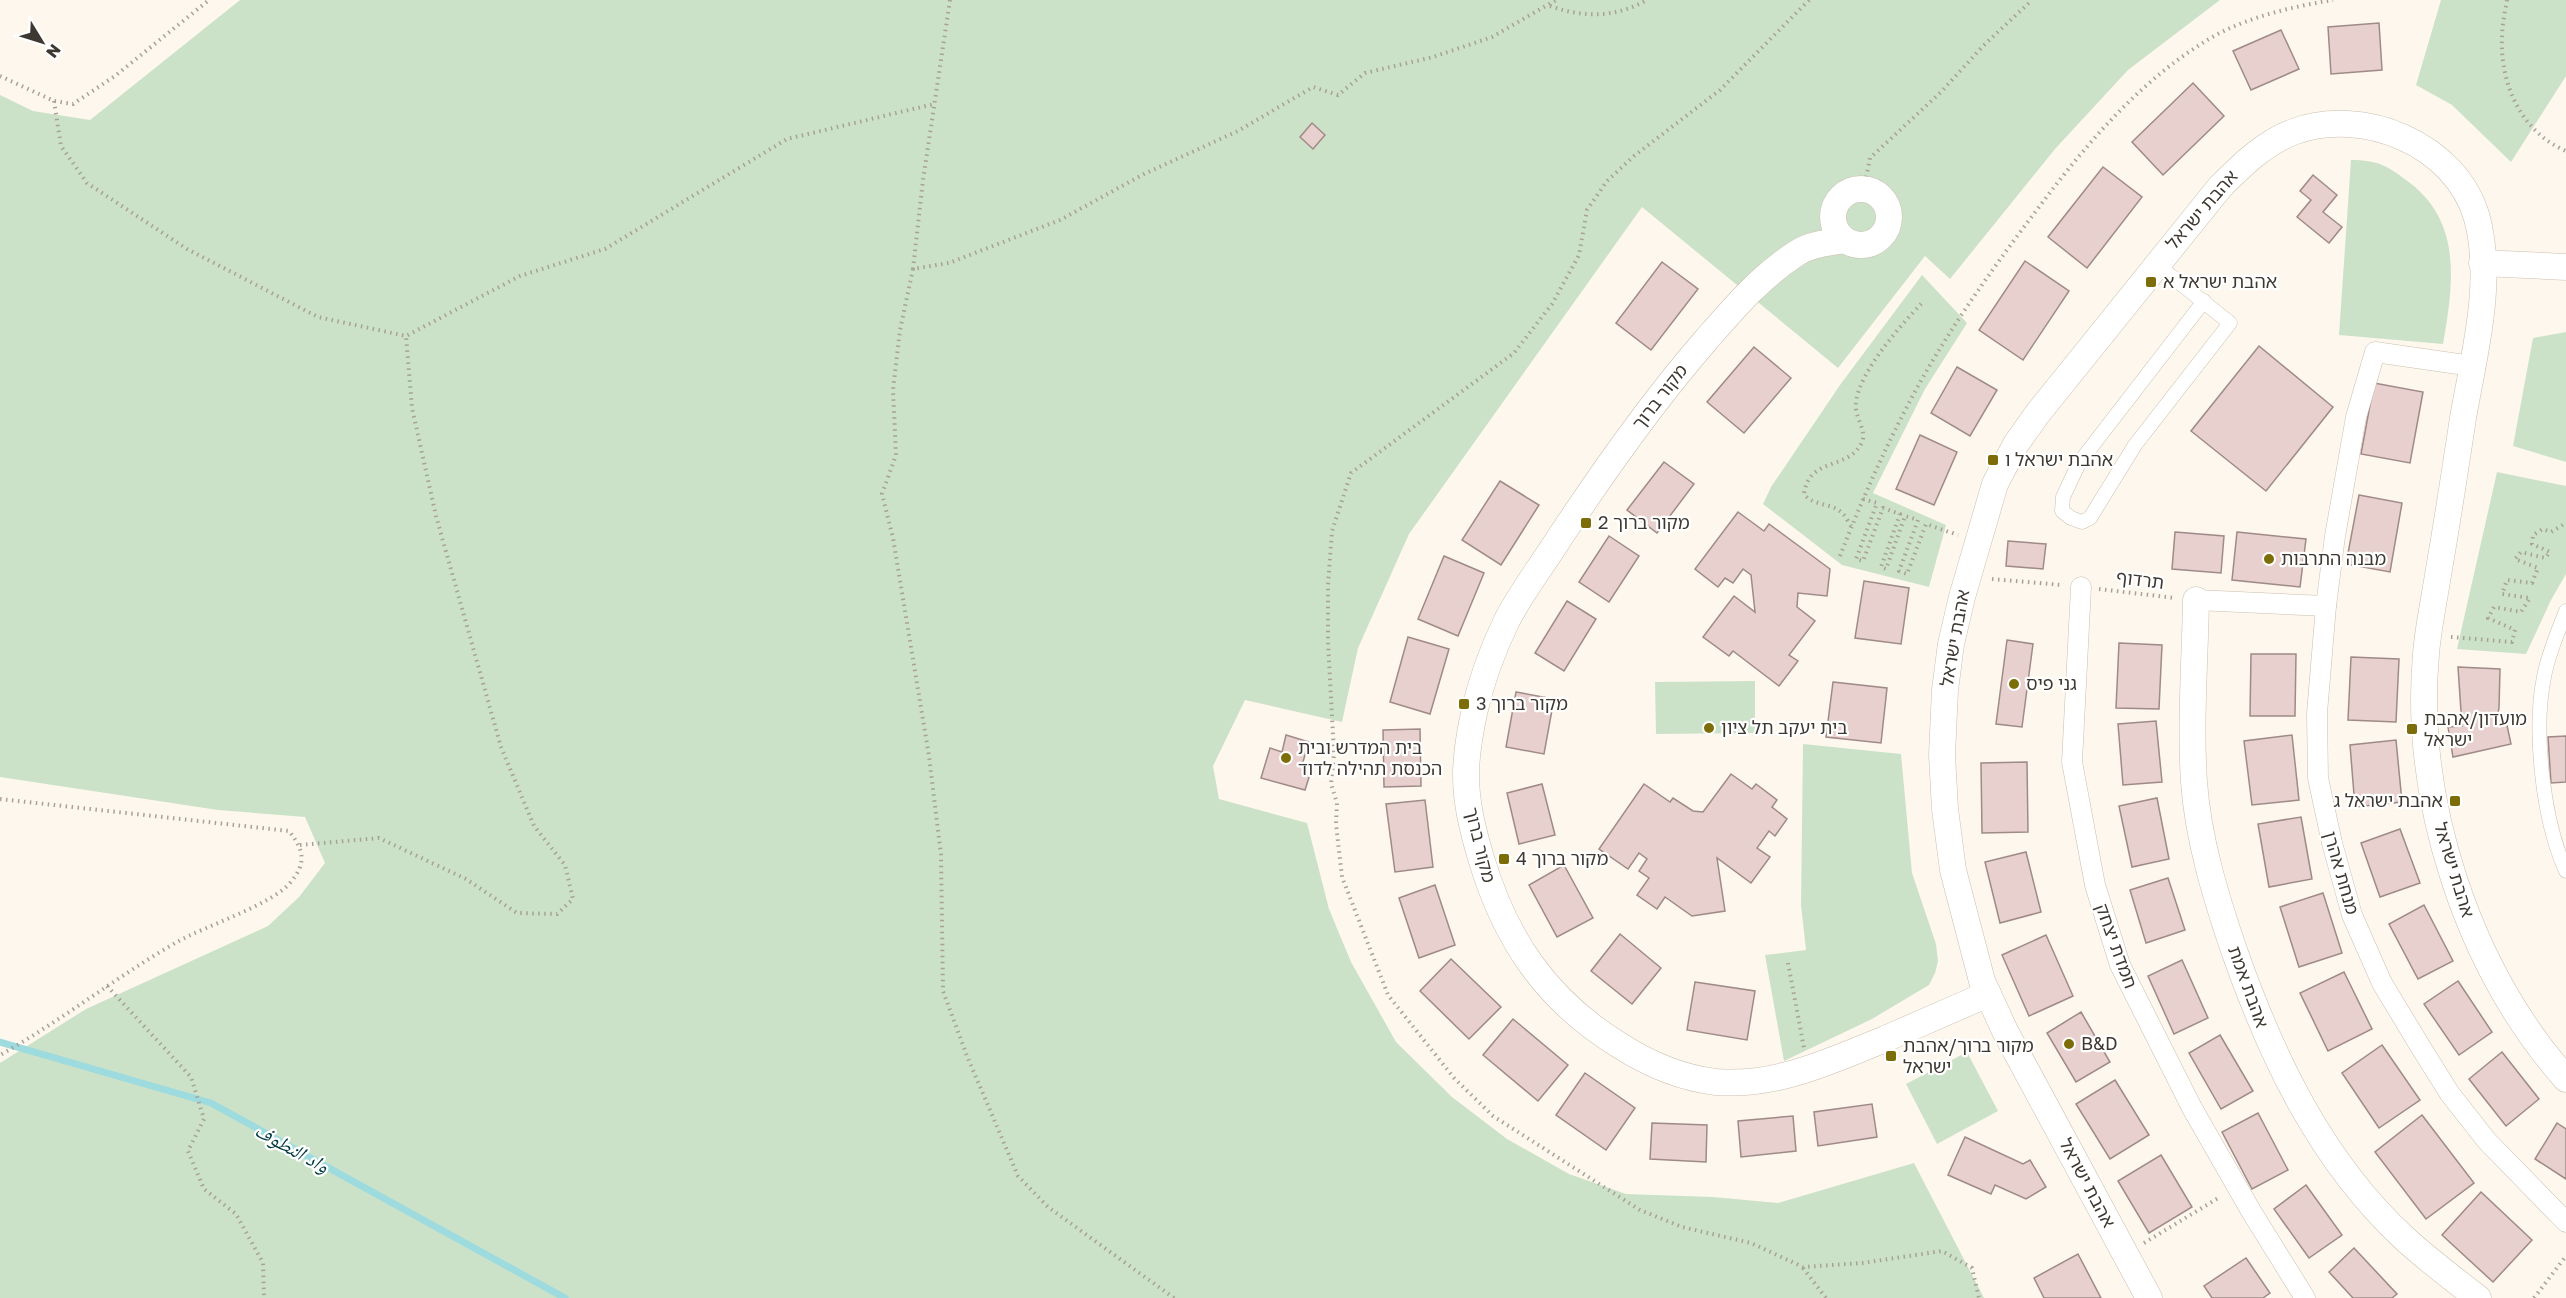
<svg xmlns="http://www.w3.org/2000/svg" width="2566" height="1298" viewBox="0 0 2566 1298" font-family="'Golos Text','Noto Naskh Arabic','Noto Sans Hebrew',sans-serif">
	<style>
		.green { fill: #cce2c8 }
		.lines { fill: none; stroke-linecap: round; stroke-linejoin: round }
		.stream { stroke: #9edbdf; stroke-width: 7 }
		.building { fill: #e7d0ce; stroke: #9f8a88; stroke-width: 1.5 }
		.service-casing { stroke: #cbbfaf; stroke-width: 15 }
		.pedestrian-casing { stroke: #cbbfaf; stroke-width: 21 }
		.minor-casing { stroke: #cbbfaf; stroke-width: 27 }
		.path { stroke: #a7a198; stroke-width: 4; stroke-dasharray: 1.5 4.5; stroke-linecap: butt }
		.service { stroke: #fff; stroke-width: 14 }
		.pedestrian { stroke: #fff; stroke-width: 20 }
		.minor { stroke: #fff; stroke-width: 26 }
		.poi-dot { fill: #7d6d09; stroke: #fff; stroke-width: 2 }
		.labels { text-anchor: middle; stroke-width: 4.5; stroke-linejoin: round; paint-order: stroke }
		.street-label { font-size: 18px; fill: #3d3831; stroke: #fff }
		.poi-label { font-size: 18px; fill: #3d3831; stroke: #fff; text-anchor: start }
		.water-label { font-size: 20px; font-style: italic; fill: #003a3e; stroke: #fff }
	</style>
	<rect width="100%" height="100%" fill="#fef7ed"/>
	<g class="green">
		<polygon points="240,0 2220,0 2128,70 2055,149 1950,279 1925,256 1838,368 1642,207 1409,534 1358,648 1342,722 1245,700 1213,766 1219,799 1307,823 1329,909 1351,962 1396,1042 1452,1097 1507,1139 1569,1174 1626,1194 1713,1197 1778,1203 1914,1163 1984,1298 0,1298 0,1063 86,1009 268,926 299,897 325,863 305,817 218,810 0,777 0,95 33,111 90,120"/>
		<polygon points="2441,0 2566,0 2566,76 2511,162 2452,105 2416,85"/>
		<path d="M2351,160c27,0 37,6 59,23 53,41 43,103 33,161l-104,-9z"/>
		<polygon points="1922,275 1967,323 1925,389 1873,493 1946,525 1929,587 1842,565 1763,504 1771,487 1840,385"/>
		<polygon points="2566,332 2566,462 2513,446 2533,338"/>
		<polygon points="2497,472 2566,486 2566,574 2551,600 2526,654 2457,649"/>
		<polygon points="1755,681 1755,733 1656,734 1655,682"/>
		<polygon points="1803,744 1901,754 1912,873 1936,944 1938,961 1935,973 1929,985 1872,1019 1784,1061 1765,955 1806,950 1801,905"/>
		<polygon points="1967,1052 1998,1111 1937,1144 1906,1084"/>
	</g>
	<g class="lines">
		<polyline class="stream" points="0,1042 211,1103 565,1298"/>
	</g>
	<g class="building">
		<polygon points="2379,23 2382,70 2331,74 2328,27"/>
		<polygon points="2281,30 2299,69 2251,90 2233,51"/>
		<polygon points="2193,83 2224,116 2163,175 2132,142"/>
		<polygon points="1312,123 1325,135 1313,149 1300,137"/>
		<polygon points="2103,167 2142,197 2087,268 2048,237"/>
		<polygon points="2313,175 2337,195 2323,212 2342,227 2329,243 2297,217 2311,200 2300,191"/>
		<polygon points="2025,261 2069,291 2023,360 1979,330"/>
		<polygon points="1662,262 1698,289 1651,350 1616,323"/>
		<polygon points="2259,346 2333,407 2266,491 2191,431"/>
		<polygon points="1754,347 1791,378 1744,433 1707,402"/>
		<polygon points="1957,367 1997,390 1970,436 1931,413"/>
		<polygon points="2374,383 2423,392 2410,463 2361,454"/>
		<polygon points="1920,435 1957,452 1934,505 1896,489"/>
		<polygon points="1664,462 1694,484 1657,533 1627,510"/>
		<polygon points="1500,481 1539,505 1501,565 1462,540"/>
		<polygon points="2359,495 2402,503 2390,572 2346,564"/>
		<polygon points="1738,512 1764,531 1769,524 1830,569 1827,596 1798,593 1797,607 1815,621 1789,655 1798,661 1779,686 1733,651 1729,656 1703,637 1734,596 1755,612 1751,575 1743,569 1733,583 1725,578 1718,587 1695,569"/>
		<polygon points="2175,532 2224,536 2221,573 2172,569"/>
		<polygon points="2237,532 2306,539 2300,587 2232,580"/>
		<polygon points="1609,536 1639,556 1609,602 1579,582"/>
		<polygon points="2008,541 2046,544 2043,569 2006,566"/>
		<polygon points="1444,556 1484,573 1458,636 1418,619"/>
		<polygon points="1864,581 1909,588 1901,644 1855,638"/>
		<polygon points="1567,601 1596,619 1564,671 1535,653"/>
		<polygon points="1408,637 1449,649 1430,714 1390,702"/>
		<polygon points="2007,640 2033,644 2022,727 1996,724"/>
		<polygon points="2119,643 2162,645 2159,709 2116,708"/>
		<polygon points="2251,654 2296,654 2295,716 2250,716"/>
		<polygon points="2351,657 2399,659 2396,722 2348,720"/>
		<polygon points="2458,667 2500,669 2499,708 2497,718 2505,716 2511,744 2453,757 2448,727 2462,726"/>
		<polygon points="1833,682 1887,688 1881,743 1826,737"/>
		<polygon points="1516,692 1554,699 1544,754 1506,747"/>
		<polygon points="2156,721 2162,782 2123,785 2118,724"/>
		<polygon points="1420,729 1421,786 1384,787 1383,730"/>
		<polygon points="1286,735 1309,742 1302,765 1312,768 1305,790 1261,778 1270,748 1282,752"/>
		<polygon points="2292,735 2299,800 2252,805 2244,741"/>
		<polygon points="2566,736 2566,782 2551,783 2548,737"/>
		<polygon points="2396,740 2402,802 2355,807 2350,745"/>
		<polygon points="2027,762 2028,832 1982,833 1981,763"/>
		<polygon points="1731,774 1752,789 1756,784 1777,800 1772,807 1787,819 1775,836 1769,831 1757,848 1770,857 1751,883 1717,858 1725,911 1692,916 1665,897 1657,909 1637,895 1649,878 1639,871 1647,859 1639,853 1628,869 1599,849 1644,784 1670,802 1673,798 1693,811 1703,812"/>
		<polygon points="1542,784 1555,835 1519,844 1507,793"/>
		<polygon points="2157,798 2169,859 2132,867 2119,806"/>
		<polygon points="1425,800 1433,867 1395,872 1386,804"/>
		<polygon points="2301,817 2312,879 2269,887 2258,824"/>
		<polygon points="2400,829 2420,883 2380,897 2361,843"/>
		<polygon points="2026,852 2041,912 2000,923 1985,862"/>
		<polygon points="1564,865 1593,918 1557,937 1529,885"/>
		<polygon points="2168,878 2185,930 2146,943 2130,890"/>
		<polygon points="1435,885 1455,945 1419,958 1399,898"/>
		<polygon points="2323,893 2342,953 2299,967 2280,907"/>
		<polygon points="2424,905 2453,961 2418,979 2389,924"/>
		<polygon points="1620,934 1661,968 1632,1004 1591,971"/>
		<polygon points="2046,935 2073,996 2029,1016 2002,955"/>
		<polygon points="1451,959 1501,1007 1469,1039 1420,991"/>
		<polygon points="2182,960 2208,1018 2174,1034 2148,976"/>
		<polygon points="2344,972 2372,1029 2328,1051 2300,993"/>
		<polygon points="2458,981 2492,1032 2459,1055 2424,1004"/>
		<polygon points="1695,982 1755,991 1747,1040 1687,1030"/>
		<polygon points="2081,1012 2110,1062 2076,1082 2047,1033"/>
		<polygon points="1513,1019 1568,1065 1538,1101 1483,1055"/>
		<polygon points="2220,1035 2253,1091 2221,1109 2189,1053"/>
		<polygon points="2382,1045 2420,1100 2379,1128 2342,1073"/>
		<polygon points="2502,1052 2539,1099 2506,1126 2469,1079"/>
		<polygon points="1585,1073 1635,1108 1606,1150 1556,1115"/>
		<polygon points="2115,1080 2149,1135 2110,1159 2076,1104"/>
		<polygon points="1872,1104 1877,1137 1818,1146 1814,1112"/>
		<polygon points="2258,1113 2288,1170 2252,1189 2222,1132"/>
		<polygon points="2422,1115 2474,1183 2426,1219 2375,1152"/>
		<polygon points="1793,1116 1796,1151 1741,1157 1738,1121"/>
		<polygon points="1652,1123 1707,1125 1706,1162 1650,1159"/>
		<polygon points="2557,1123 2566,1129 2566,1179 2535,1159"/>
		<polygon points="1965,1137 2023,1164 2030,1160 2046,1187 2026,1199 1995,1185 1991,1194 1948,1175"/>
		<polygon points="2161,1155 2192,1207 2149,1233 2118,1181"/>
		<polygon points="2306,1185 2342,1235 2309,1258 2274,1209"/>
		<polygon points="2481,1192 2532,1240 2493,1282 2442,1235"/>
		<polygon points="2354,1248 2397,1294 2392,1298 2353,1298 2329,1272"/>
		<polygon points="2078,1254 2101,1298 2044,1298 2034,1278"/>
		<polygon points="2246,1258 2270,1293 2263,1298 2212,1298 2204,1286"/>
	</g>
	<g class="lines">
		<defs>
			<g id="service">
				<polyline points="2156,264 2230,323 2135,445 2090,518 2082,522 2071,518 2062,511 2063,497 2079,463 2204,301"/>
				<path d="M2566,611c-8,21 -18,43 -22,66 -11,54 -1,144 22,194"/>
			</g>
			<g id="pedestrian">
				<polyline points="2472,366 2375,352 2356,417 2335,536 2326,606 2317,713 2318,778 2332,843 2352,915 2382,983 2420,1046 2450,1094 2487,1141 2566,1222"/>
				<polyline points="2081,587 2072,762 2095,885 2120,965 2192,1108 2251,1211 2305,1298"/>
				<polyline points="2196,600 2326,606"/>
			</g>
			<g id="minor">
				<circle cx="1861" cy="217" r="28"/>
				<path d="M1844,240c-16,3 -33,4 -47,13 -36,23 -63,55 -91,87 -54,62 -101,129 -146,197 -17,27 -38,54 -53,83 -14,29 -26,61 -33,93 -4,19 -8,42 -8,62 0,29 7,56 15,83 24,81 65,142 138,187 28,18 63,33 97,37 60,5 115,-21 169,-43 34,-15 68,-30 103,-45"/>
				<polyline points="2482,263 2566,267"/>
				<path d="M2196,600c-1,60 -6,122 -2,182 4,57 22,116 41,171 37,105 86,208 169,285 23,21 49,41 74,60"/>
				<path d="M2149,1298l-144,-267 -23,-50 -29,-111 -8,-61 -3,-54 3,-65 6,-46 11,-47 33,-113 21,-40 22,-31 182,-226c21,-21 44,-44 73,-55 70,-26 163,12 184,86 17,65 -3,136 -14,200 -8,53 -16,105 -25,157 -4,26 -10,53 -12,79 -13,147 42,314 140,425"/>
			</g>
		</defs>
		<use href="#service" class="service-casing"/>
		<use href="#pedestrian" class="pedestrian-casing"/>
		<use href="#minor" class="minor-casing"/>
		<g class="path">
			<polyline points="1809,0 1720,90 1634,156 1607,181 1587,210 1579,255 1552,304 1514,353 1351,473 1332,531 1328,585 1328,642 1334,754 1331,784 1337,803 1336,824 1342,877 1388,995 1454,1078 1493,1116 1640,1210 1682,1227 1751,1243 1803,1267 1862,1263 1942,1251 1972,1268 1979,1298"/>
			<path d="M2507,0c-2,12 -5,25 -5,37 -2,47 19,95 64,114"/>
			<path d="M1550,6c34,12 65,12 97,-6"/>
			<polyline points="0,76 54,101 73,104 115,76 209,0"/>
			<polyline points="54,101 61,146 87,183 187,249 318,317 406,336 520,276 605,249 787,139 934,104"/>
			<polyline points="1864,189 1870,158 1941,92 1983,46 2032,0"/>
			<polyline points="913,269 923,180 950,0"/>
			<polyline points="1863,499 1877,503 1856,559 1863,561 1883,508 1900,514 1881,567 1886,569 1905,516 1918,520 1899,571 1907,574 1926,524 1958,535"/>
			<path d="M1851,526c-2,-3 -5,-9 -8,-12 -11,-12 -29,-7 -39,-20 5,-38 45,-23 58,-52 5,-12 -8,-25 -6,-40 4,-31 44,-76 66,-99"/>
			<path d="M1840,556c21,-54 44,-106 71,-157 36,-68 82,-131 128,-192 46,-61 97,-122 162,-163 37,-25 89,-37 132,-44"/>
			<polyline points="1992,579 2062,585"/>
			<polyline points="2099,589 2175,598"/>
			<polyline points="2451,637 2512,642 2515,630 2488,618 2494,607 2521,612 2530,598 2502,594 2507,580 2532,583 2538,568 2515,559 2521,552 2545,558 2550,552 2532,544 2533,535 2543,529 2551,532 2566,523"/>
			<path d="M0,799l289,32c15,19 18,32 1,52 -19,22 -85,43 -113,59 -61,35 -116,79 -177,113"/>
			<polyline points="300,845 379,838 466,879 517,913 557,914 573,899 565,865 534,826 501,747 436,516 412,408 406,336"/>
			<polyline points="1788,963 1804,1048"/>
			<polyline points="107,986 191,1077 204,1119 188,1151 204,1189 236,1214 263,1263 264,1298"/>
			<polyline points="2144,1243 2220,1197"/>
			<polyline points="1803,1268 1826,1298"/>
			<polyline points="1174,1298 1048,1207 1018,1176 967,1056 943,991 941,855 929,756 893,538 882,494 896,455 893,390 900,330 913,269 949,263 1060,220 1144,174 1238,131 1313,87 1338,95 1365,73 1433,57 1492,37 1556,0"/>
			<polyline points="2534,1298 2566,1256"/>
		</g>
		<use href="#service" class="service"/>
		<use href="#pedestrian" class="pedestrian"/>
		<use href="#minor" class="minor"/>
	</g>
	<g class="poi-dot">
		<rect x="2145" y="276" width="12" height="12" rx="3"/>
		<rect x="1987" y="454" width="12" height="12" rx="3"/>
		<rect x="1580" y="517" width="12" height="12" rx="3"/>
		<circle cx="2269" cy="559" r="6"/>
		<circle cx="2014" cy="684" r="6"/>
		<rect x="1458" y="698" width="12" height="12" rx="3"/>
		<circle cx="1709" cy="728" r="6"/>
		<rect x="2406" y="723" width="12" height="12" rx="3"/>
		<circle cx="1286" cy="758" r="6"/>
		<rect x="2449" y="795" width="12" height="12" rx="3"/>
		<rect x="1498" y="853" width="12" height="12" rx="3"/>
		<circle cx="2069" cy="1044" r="6"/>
		<rect x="1885" y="1050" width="12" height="12" rx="3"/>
	</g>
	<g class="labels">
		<g class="street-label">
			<text transform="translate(2202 210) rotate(-49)" y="6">אהבת ישראל</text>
			<text transform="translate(1660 397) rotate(-52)" y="6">מקור ברוך</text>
			<text transform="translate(2140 580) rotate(7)" y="6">תרדוף</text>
			<text transform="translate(1955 638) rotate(-80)" y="6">אהבת ישראל</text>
			<text transform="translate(1480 845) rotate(76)" y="6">מקור ברוך</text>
			<text transform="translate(2454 870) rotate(73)" y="6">אהבת ישראל</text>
			<text transform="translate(2341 873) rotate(74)" y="6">מנחת אהרן</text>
			<text transform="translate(2116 946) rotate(70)" y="6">חמדת יצחק</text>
			<text transform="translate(2248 987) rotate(70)" y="6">אהבת אמת</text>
			<text transform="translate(2087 1183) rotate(62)" y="6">אהבת ישראל</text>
		</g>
		<g class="poi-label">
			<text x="2163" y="288">אהבת ישראל א</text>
			<text x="2005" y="466">אהבת ישראל ו</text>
			<text x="1598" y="529">מקור ברוך 2</text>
			<text x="2281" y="565">מבנה התרבות</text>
			<text x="2026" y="690">גני פיס</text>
			<text x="1476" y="710">מקור ברוך 3</text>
			<text x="2424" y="725">מועדון/אהבת<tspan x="2424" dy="21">ישראל</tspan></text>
			<text x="1721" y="734">בית יעקב תל ציון</text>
			<text x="1298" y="754">בית המדרש ובית<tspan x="1298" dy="21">הכנסת תהילה לדוד</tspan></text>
			<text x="2443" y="807" text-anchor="end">אהבת ישראל ג</text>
			<text x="1516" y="865">מקור ברוך 4</text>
			<text x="2081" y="1050">B&amp;D</text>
			<text x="1903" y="1052">מקור ברוך/אהבת<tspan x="1903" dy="21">ישראל</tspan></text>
		</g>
		<g class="water-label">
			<text transform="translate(292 1148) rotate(29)" y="7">واد النطوف</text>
		</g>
	</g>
	<g transform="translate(42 42) rotate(128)" stroke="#ffffff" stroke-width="4.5" paint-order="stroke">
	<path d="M0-4.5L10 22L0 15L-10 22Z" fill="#3d3831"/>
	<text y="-9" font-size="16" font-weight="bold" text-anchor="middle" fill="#3d3831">N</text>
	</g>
</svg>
